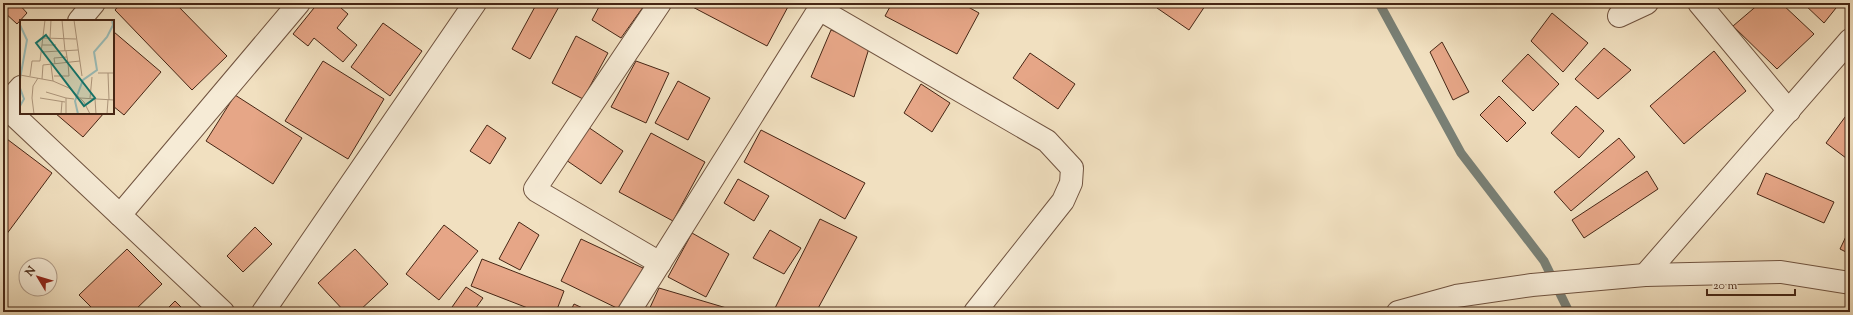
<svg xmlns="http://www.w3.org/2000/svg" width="1853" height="315" viewBox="0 0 1853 315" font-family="'Sorts Mill Goudy',serif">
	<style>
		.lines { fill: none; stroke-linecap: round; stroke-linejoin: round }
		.stream { stroke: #798076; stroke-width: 9 }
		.building { fill: #e6a687; stroke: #462615 }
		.street-casing { stroke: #715440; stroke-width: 24 }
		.street { stroke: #f6ebd6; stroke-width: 22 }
		.inset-river { fill: none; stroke: #9bbcb7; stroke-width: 2 }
		.inset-road { fill: none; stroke: #ad967c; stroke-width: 1 }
		.view { fill: #0f766e; fill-opacity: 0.15; stroke: #0f766e; stroke-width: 2 }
		.inset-edge { fill: none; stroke: #462615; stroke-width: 2 }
	</style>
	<rect width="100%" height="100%" fill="#f1e0c0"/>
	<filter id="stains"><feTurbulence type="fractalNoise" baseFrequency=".005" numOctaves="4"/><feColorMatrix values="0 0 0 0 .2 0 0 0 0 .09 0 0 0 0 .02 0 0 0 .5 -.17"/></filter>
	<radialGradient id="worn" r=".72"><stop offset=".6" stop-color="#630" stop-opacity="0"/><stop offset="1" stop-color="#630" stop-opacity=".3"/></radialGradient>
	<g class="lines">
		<polyline class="stream" points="1379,3 1461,153 1544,261 1569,312"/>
	</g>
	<g class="building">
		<polygon points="3,3 18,3 27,13 17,24 3,11"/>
		<polygon points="121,3 175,3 227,56 192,90 115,10"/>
		<polygon points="318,3 345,3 341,8 348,14 337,28 357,45 343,62 314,38 308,46 293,34"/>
		<polygon points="537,3 561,3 530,59 512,49"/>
		<polygon points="601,3 646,3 621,38 592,20"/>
		<polygon points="685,3 790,3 767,46"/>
		<polygon points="892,3 961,3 979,13 957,54 885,16"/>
		<polygon points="1160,3 1207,3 1189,30 1157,8"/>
		<polygon points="1760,3 1781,3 1814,34 1777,69 1733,26"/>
		<polygon points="1803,3 1840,3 1824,23"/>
		<polygon points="1552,13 1588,43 1563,72 1531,41"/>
		<polygon points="383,23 422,51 390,96 351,67"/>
		<polygon points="831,30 870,45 854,97 811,77"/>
		<polygon points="114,32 161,72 124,115 113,106"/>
		<polygon points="576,36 608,53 583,99 552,83"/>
		<polygon points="1442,42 1469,92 1453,100 1430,52"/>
		<polygon points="1604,48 1631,70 1598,99 1575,79"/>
		<polygon points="1714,51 1746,91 1684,144 1650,106"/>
		<polygon points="1030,53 1075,84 1058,109 1013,78"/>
		<polygon points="1528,54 1559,84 1533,111 1502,81"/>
		<polygon points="323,61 384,99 348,159 285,121"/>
		<polygon points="636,61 669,73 646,123 611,107"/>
		<polygon points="678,81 710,98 688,140 655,123"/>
		<polygon points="921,84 950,103 932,132 904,113"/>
		<polygon points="235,95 302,138 273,184 206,141"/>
		<polygon points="1499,96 1526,123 1507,142 1480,115"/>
		<polygon points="1576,106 1604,131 1579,158 1551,133"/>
		<polygon points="55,113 104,113 83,137"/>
		<polygon points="1848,113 1850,114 1850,161 1826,143"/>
		<polygon points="487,125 506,138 490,164 470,151"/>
		<polygon points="588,127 623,151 601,184 566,160"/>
		<polygon points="761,130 865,183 845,219 744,162"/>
		<polygon points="651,133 705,162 673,221 619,192"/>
		<polygon points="3,136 52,173 3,239"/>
		<polygon points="1619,138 1635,157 1571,211 1554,192"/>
		<polygon points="1647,171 1658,189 1584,238 1572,220"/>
		<polygon points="1766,173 1834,202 1824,223 1757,194"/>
		<polygon points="738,179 769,196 754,221 724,203"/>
		<polygon points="820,219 857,237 816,312 773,312"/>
		<polygon points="519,222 539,235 520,270 499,259"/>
		<polygon points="444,225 478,251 439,300 406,274"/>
		<polygon points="255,227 272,244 243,272 227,256"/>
		<polygon points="1850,228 1850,254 1840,249"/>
		<polygon points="770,230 801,248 784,274 753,258"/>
		<polygon points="692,233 729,254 706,297 668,277"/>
		<polygon points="581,239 643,268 623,311 561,281"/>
		<polygon points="127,249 162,284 133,312 96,312 79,295"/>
		<polygon points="355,249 388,284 358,312 345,312 318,283"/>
		<polygon points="482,259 564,291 556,312 538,312 471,286"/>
		<polygon points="466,287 483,298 473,312 453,312 450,310"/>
		<polygon points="659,288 740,312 648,312"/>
		<polygon points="175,301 186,312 164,312"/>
		<polygon points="574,304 591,312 570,312"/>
	</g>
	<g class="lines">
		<defs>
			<g id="street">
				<polyline points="1699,3 1789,111"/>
				<polyline points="819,9 1047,141 1072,168 1071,183 1063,201 975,312"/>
				<polyline points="1619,16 1647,3"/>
				<polyline points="79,21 94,3"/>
				<polyline points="3,105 223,312"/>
				<polyline points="4,106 21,87"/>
				<polyline points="120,215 299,3"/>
				<polyline points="660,263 537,191 535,189 660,3"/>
				<polyline points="1645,275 1850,40"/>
				<polyline points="263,312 475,3"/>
				<polyline points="629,312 823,3"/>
				<polyline points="1398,312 1456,296 1532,285 1645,275 1781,272 1850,283"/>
			</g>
		</defs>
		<use href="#street" class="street-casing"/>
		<use href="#street" class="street"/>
	</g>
	<g transform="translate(20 20)">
		<rect width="94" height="94" fill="#f1e0c0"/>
		<path class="inset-river" d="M0,5l7,15 -7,39M0,68l4,11 -4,7M58,94l-3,-13 8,-21 14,-10 -3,-18 13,-15 6,-12 -1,-5"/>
		<path class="inset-road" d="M42,0l3,31M54,0l8,56M23,18l33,1M30,18l1,-18M22,25h14M46,31l2,12M22,32l36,-2M35,44l-1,-6 13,-1M31,45l2,16M78,53h16M88,53l1,27M0,55l33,6 16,7 15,14 6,12M10,56l2,-15h8l5,-41M34,56h15l-1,-13M22,59l1,-14 37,-4M26,72l20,6M20,78l25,4M60,78l34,2M70,78l2,-21M75,79l1,15M14,94l-2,-16 1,-12 5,-8M41,94l1,-12M46,94v-16l8,1M87,94l1,-14"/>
		<path class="view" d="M26,15l49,63 -11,8 -48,-63z"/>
		<rect width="94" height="94" class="inset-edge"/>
	</g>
	<rect width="1853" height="315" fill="none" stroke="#f1e0c0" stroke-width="16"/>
	<rect x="4" y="4" width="1845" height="307" fill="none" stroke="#462615" stroke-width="2"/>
	<rect x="8" y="8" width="1837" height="299" fill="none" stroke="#462615"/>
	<g transform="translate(38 277) rotate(308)"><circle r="19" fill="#f6ebd6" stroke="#b09c89"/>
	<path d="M0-3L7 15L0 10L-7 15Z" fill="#8f2418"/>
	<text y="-6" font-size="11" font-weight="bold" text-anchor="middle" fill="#462615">N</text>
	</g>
	<path d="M1707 289v6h88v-6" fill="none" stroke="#462615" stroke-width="2"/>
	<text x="1713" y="289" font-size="12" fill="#462615" stroke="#f6ebd6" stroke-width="3" paint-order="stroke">20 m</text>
	<rect width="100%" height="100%" filter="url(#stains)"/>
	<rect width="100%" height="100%" fill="url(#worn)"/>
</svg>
